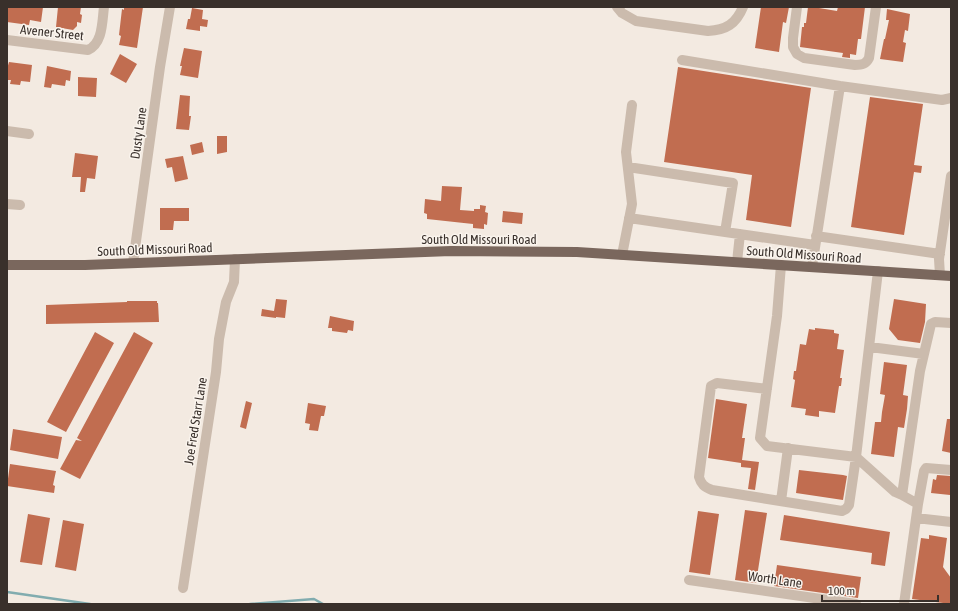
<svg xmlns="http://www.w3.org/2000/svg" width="958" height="611" font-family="'Asap Condensed',sans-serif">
	<rect width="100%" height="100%" fill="#f3eae1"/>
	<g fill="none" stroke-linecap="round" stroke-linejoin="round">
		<path stroke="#81acaf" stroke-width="2.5" d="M7 592 90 604
			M250 604 314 599 323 604"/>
	</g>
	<path fill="#c16d50" d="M7 7H43L41 22 30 20 29 25 7 22 8 15 7 14Z
		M58 7H81L80 14 82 15 81 23 77 22V26L73 30 56 27Z
		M124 7H143L137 48 119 45 121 36 119 35 122 9 124 10Z
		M761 7H789L786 23 783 22 779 52 755 48Z
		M808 7H819V8L837 11 838 7H865L861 39H858L856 55 850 54V58L842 57 843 53 800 47 802 27H804V23H806Z
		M192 8 203 10 202 19 208 20 207 27 200 26V31L186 29 188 19H190Z
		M887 9 910 14 908 31 905 30 903 42 906 43 903 62 880 59 884 39H885L889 20H886Z
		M184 48 202 51 198 78 180 75 182 66H180Z
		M120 54 137 64 126 83 110 74Z
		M9 62 32 65 30 82 21 81 20 85 10 84 11 80H7V69Z
		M47 66 71 71 70 81 66 80 65 86 52 84 51 88 44 87Z
		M678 67 811 88 791 227 746 220 752 175 664 162Z
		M78 77 97 78 96 97 78 96Z
		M180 95 190 96 189 116H191L189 130 176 129Z
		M870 97 923 104 914 165 922 166 921 173 914 172 904 235 851 227Z
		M217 136H227V152L217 154Z
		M202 142 204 152 192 155 190 145Z
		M75 153 98 156 95 179 87 178 85 192H80L81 177H72Z
		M183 156 188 179 175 182 172 167 167 168 165 159Z
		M442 186 462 187 460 210 474 211V209H480V205L486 206 485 212 488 213 487 225 484 224V229L473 228V224L427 219V214L424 213 425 199 441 201Z
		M160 208H189V221H174L173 230H160Z
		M503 211 523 213 522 224 502 222Z
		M276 299 287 300 285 318 276 317V318L261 316 262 309 274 311Z
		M894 299 926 304 925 322 920 343 898 340 889 329Z
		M127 301H157V303H158L159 322 46 324V305L127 302Z
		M330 316 354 321 353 331 348 330 347 333 332 331V328H328Z
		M815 328 834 330V333L839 334 837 349 844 350 840 378H842L841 386H839L835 413 819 411V417L805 415 806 409 791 407 795 380 793 379 794 371H796L800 344 806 345 809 329 815 330Z
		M95 332 114 343 66 432 47 422Z
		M134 332 153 343 80 479 60 469 76 440 82 441 77 438Z
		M884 362 907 365 903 395 908 396 907 409 904 428 898 427 894 457 871 454 875 422H881L882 412 885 395 880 394Z
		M716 399 747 404 742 438H745L742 460 759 462 755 490 748 489 751 468 741 467V463L708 458Z
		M246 401 252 403 246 429 240 427Z
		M308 403 326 406 324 416H321L318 431 309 430 310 424 305 423Z
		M947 419H951V453L942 451Z
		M13 429 62 437 58 459 10 450Z
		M10 464 56 471 53 485 55 486 54 493 7 486Z
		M799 470 843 475 847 476 843 500 796 493Z
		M937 475 951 476 950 495 931 493 933 479 936 480Z
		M745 510 767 513 756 583 735 580Z
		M698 511 719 514 710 575 689 572Z
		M28 514 50 518 42 565 20 562Z
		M784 515 890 532 885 566 871 564 872 553 780 540Z
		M63 520 84 524 76 571 55 567Z
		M929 535 947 538 943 567 951 578V604L912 599 921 538 929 539Z
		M777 565 861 577 858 598 774 586Z"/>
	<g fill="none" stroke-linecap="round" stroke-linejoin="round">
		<path stroke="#cbbbad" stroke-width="10" d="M617 7 622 13 636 21 708 31C726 30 736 24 743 7
			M797 7 793 38V47L797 54 804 58 855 65C862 65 866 64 869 58L876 7
			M7 40 88 50C103 43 102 22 104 7
			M682 60 840 86 942 100 951 98
			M7 131 29 134
			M628 167 733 183 725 232
			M7 204 20 205
			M629 218 815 245
			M816 236 940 254
			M622 255 632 204 626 152 632 105
			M737 262 740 234
			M133 263 160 67 170 7
			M812 267 840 86
			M878 271 856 457 895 492 902 495 920 371 931 324 935 322 951 323
			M940 275 939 259 951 176
			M870 347 924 354
			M767 389 717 383 711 386 699 477C701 484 704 487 712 490L842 511 846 509 849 505 856 457 767 446 760 438 777 316 781 265
			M902 495 918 504 904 604
			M781 501 788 448
			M918 504 924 471 926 468 951 470
			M916 518 951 522
			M689 580 856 604
			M183 588 216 372 219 339 226 302 234 282 235 259"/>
		<path stroke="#7a675d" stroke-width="10" d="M7 265H85L451 251 577 252 951 276"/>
	</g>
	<g text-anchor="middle" stroke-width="3" stroke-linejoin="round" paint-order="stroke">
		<g font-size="13" fill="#39302b" stroke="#faf4ed">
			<text transform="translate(52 32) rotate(6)" y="5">Avener Street</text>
			<text transform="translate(138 133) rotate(-82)" y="5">Dusty Lane</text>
			<text x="479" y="244">South Old Missouri Road</text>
			<text transform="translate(155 249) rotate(-2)" y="5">South Old Missouri Road</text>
			<text transform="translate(804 254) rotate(4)" y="5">South Old Missouri Road</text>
			<text transform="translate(195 421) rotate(-81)" y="5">Joe Fred Starr Lane</text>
			<text transform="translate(775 579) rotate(8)" y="5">Worth Lane</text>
		</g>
	</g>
	<rect width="958" height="611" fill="none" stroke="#39302b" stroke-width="16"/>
	<path d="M822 595v6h116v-6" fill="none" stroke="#39302b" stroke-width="2"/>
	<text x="828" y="595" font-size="12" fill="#39302b" stroke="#faf4ed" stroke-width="3" paint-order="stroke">100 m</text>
</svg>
